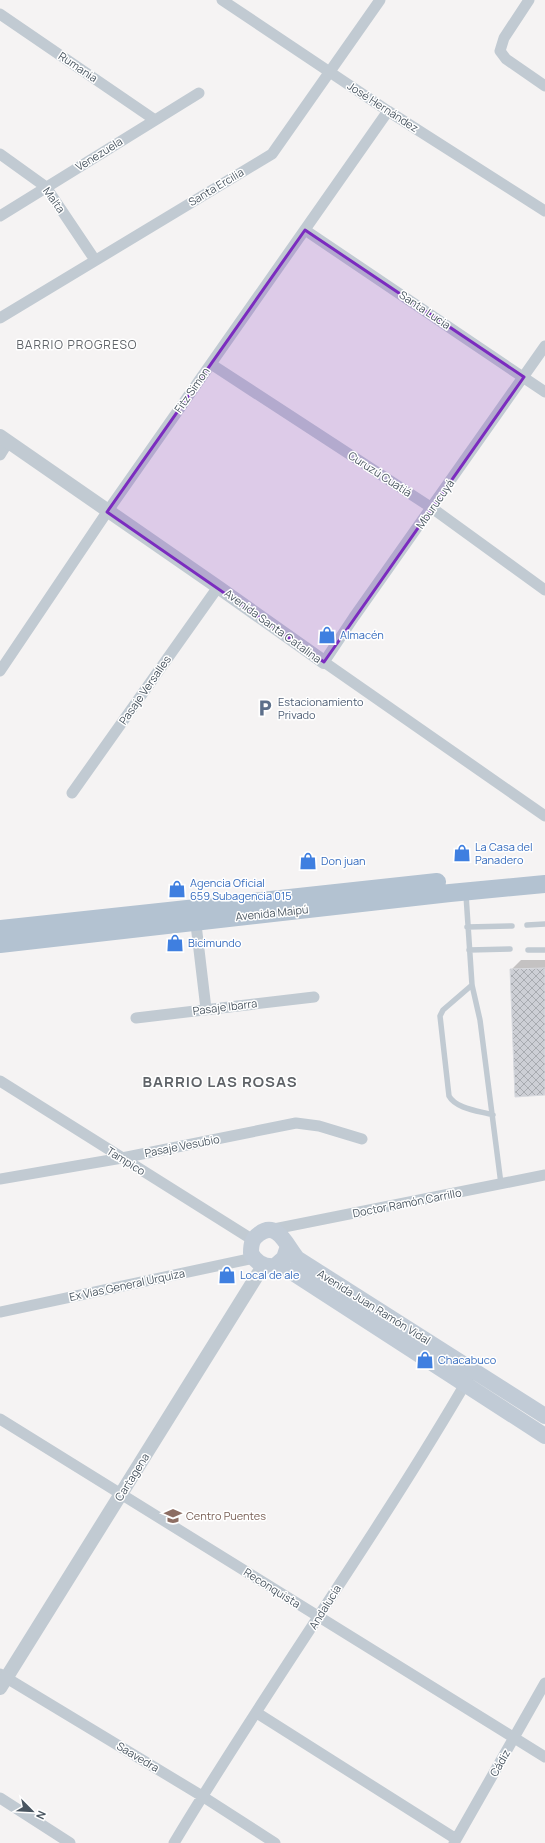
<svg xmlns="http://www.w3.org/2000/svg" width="545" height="1843" font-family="Manrope,sans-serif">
	<defs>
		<pattern id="building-cross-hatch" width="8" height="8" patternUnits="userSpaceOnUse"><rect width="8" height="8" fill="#cdcfd5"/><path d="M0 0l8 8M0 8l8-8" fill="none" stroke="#a8abb0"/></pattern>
	</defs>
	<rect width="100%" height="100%" fill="#f5f3f3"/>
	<path fill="#0003" d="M521 960H545V1094L511 970Z"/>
	<path fill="url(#building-cross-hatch)" stroke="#d7d9de" d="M545 968V1095L515 1097 510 969Z"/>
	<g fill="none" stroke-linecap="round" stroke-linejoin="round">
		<path stroke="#c1cad2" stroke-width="5.5" d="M466 895 472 985 480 1020 501 1184
			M527 925 545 924
			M467 927 512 926
			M469 950 510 949
			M528 950H545
			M472 985 443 1010 440 1016 449 1096C456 1109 480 1111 493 1115"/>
		<path stroke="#c1cad2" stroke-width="11" d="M222 0 388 111 545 211
			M529 0 504 38 500 51 506 59 545 86
			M0 14 155 120
			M0 154 46 187 95 260
			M0 216 199 93
			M305 230 545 392
			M0 318 272 154 380 0
			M545 346 354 617 324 662 545 816
			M211 364 432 508 545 590
			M0 455 8 442
			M0 671 107 512 388 111
			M72 793 218 587
			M195 916 206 1009
			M136 1018 314 997
			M0 1081 253 1240
			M0 1179 122 1158 296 1123 319 1126 362 1139
			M269 1230 545 1175
			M0 1312 254 1258
			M0 1419 545 1757
			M0 1674 202 1796 275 1843
			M257 1713 456 1839
			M0 1798 70 1843
			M174 1843C268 1686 376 1537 468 1379
			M454 1843 545 1683"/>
		<path stroke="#c1cad2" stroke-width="14" d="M0 436 218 587 324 662
			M0 1688 263 1266"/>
		<path stroke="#c1cbd6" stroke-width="16" d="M288 1246 284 1258 275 1266C264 1267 256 1263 251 1253 251 1244 252 1239 259 1234 278 1219 288 1249 298 1259L545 1416
			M275 1266 290 1271 545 1436"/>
		<path stroke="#b3c2d1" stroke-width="18" d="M0 929 437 882
			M0 944 450 893 545 884"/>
	</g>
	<path fill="#7b2cbf" fill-opacity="0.2" stroke="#7b2cbf" stroke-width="3" stroke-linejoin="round" d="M305 230 524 377 324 662 107 512Z"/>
	<defs>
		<g id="shop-bare" transform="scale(1.38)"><path d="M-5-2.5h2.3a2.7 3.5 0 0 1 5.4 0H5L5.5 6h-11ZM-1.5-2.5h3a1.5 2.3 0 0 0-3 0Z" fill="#3f7fe0" stroke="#fff" stroke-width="2.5" paint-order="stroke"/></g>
		<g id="parking-bare" transform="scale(1.38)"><path d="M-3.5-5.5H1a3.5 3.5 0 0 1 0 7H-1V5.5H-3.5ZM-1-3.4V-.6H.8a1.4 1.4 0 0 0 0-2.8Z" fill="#5c6f8a" stroke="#fff" stroke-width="2.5" paint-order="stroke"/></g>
		<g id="school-bare" transform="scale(1.38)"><path d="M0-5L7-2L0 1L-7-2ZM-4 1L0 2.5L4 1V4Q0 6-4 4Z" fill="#8d6e63" stroke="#fff" stroke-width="2.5" paint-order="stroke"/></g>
	</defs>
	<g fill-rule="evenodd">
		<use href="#shop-bare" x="327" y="635"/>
		<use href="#parking-bare" x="265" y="708"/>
		<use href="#shop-bare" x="462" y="853"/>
		<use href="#shop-bare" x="308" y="861"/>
		<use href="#shop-bare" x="177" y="889"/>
		<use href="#shop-bare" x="175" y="943"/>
		<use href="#shop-bare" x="227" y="1275"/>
		<use href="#shop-bare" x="425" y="1360"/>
		<use href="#school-bare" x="173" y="1516"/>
	</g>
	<g text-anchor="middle" stroke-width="3" stroke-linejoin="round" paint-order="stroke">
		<g font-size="11" fill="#4a5661" stroke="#fff">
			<text transform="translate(78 67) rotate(34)" y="4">Rumania</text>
			<text transform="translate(383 107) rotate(33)" y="4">José Hernández</text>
			<text transform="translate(99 154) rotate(-32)" y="4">Venezuela</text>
			<text transform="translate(216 187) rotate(-31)" y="4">Santa Ercilia</text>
			<text transform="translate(54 200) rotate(54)" y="4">Malta</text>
			<text transform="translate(425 310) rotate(34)" y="4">Santa Lucia</text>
			<text transform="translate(192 390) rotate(-55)" y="4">Fitz Simon</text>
			<text transform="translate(380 474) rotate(33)" y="4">Curuzú Cuatiá</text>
			<text transform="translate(435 504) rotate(-55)" y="4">Mburucuyá</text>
			<text transform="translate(273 626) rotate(36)" y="4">Avenida Santa Catalina</text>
			<text transform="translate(145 690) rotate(-55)" y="4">Pasaje Versalles</text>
			<text transform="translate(272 913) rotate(-6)" y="4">Avenida Maipú</text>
			<text transform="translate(225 1007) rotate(-7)" y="4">Pasaje Ibarra</text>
			<text transform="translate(182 1146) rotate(-11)" y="4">Pasaje Vesubio</text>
			<text transform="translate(126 1161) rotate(32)" y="4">Tampico</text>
			<text transform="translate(407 1203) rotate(-11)" y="4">Doctor Ramón Carrillo</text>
			<text transform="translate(127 1285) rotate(-12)" y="4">Ex Vias General Urquiza</text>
			<text transform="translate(374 1307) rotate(32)" y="4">Avenida Juan Ramón Vidal</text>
			<text transform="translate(132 1477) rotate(-58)" y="4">Cartagena</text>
			<text transform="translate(272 1588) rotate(32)" y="4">Reconquista</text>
			<text transform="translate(325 1607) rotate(-58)" y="4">Andalucía</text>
			<text transform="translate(138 1757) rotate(31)" y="4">Saavedra</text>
			<text transform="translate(500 1763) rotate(-60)" y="4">Cádiz</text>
		</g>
		<g font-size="11" fill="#366cbe" stroke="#fff" text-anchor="start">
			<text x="340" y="639">Almacén</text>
			<text x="475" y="851">La Casa del<tspan x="475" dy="13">Panadero</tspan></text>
			<text x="321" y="865">Don juan</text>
			<text x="190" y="887">Agencia Oficial<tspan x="190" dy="13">659 Subagencia 015</tspan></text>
			<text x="188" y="947">Bicimundo</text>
			<text x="240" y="1279">Local de ale</text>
			<text x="438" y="1364">Chacabuco</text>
		</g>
		<g font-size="11" fill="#4e5e75" stroke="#fff" text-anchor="start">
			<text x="278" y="706">Estacionamiento<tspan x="278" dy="13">Privado</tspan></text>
		</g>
		<g font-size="11" fill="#785e54" stroke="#fff" text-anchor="start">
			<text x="186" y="1520">Centro Puentes</text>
		</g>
		<g font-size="12" letter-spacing="1" fill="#5f6368" stroke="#fff">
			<text x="77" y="349">BARRIO PROGRESO</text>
		</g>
		<g font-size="15" font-weight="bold" letter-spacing="1" fill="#5f6368" stroke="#fff">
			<text x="220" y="1087">BARRIO LAS ROSAS</text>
		</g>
	</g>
	<g transform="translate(32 1811) rotate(114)" stroke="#ffffff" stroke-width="3" paint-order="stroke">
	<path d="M0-3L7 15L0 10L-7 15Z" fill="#4a5661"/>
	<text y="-6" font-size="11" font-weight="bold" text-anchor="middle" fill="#4a5661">N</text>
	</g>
</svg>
